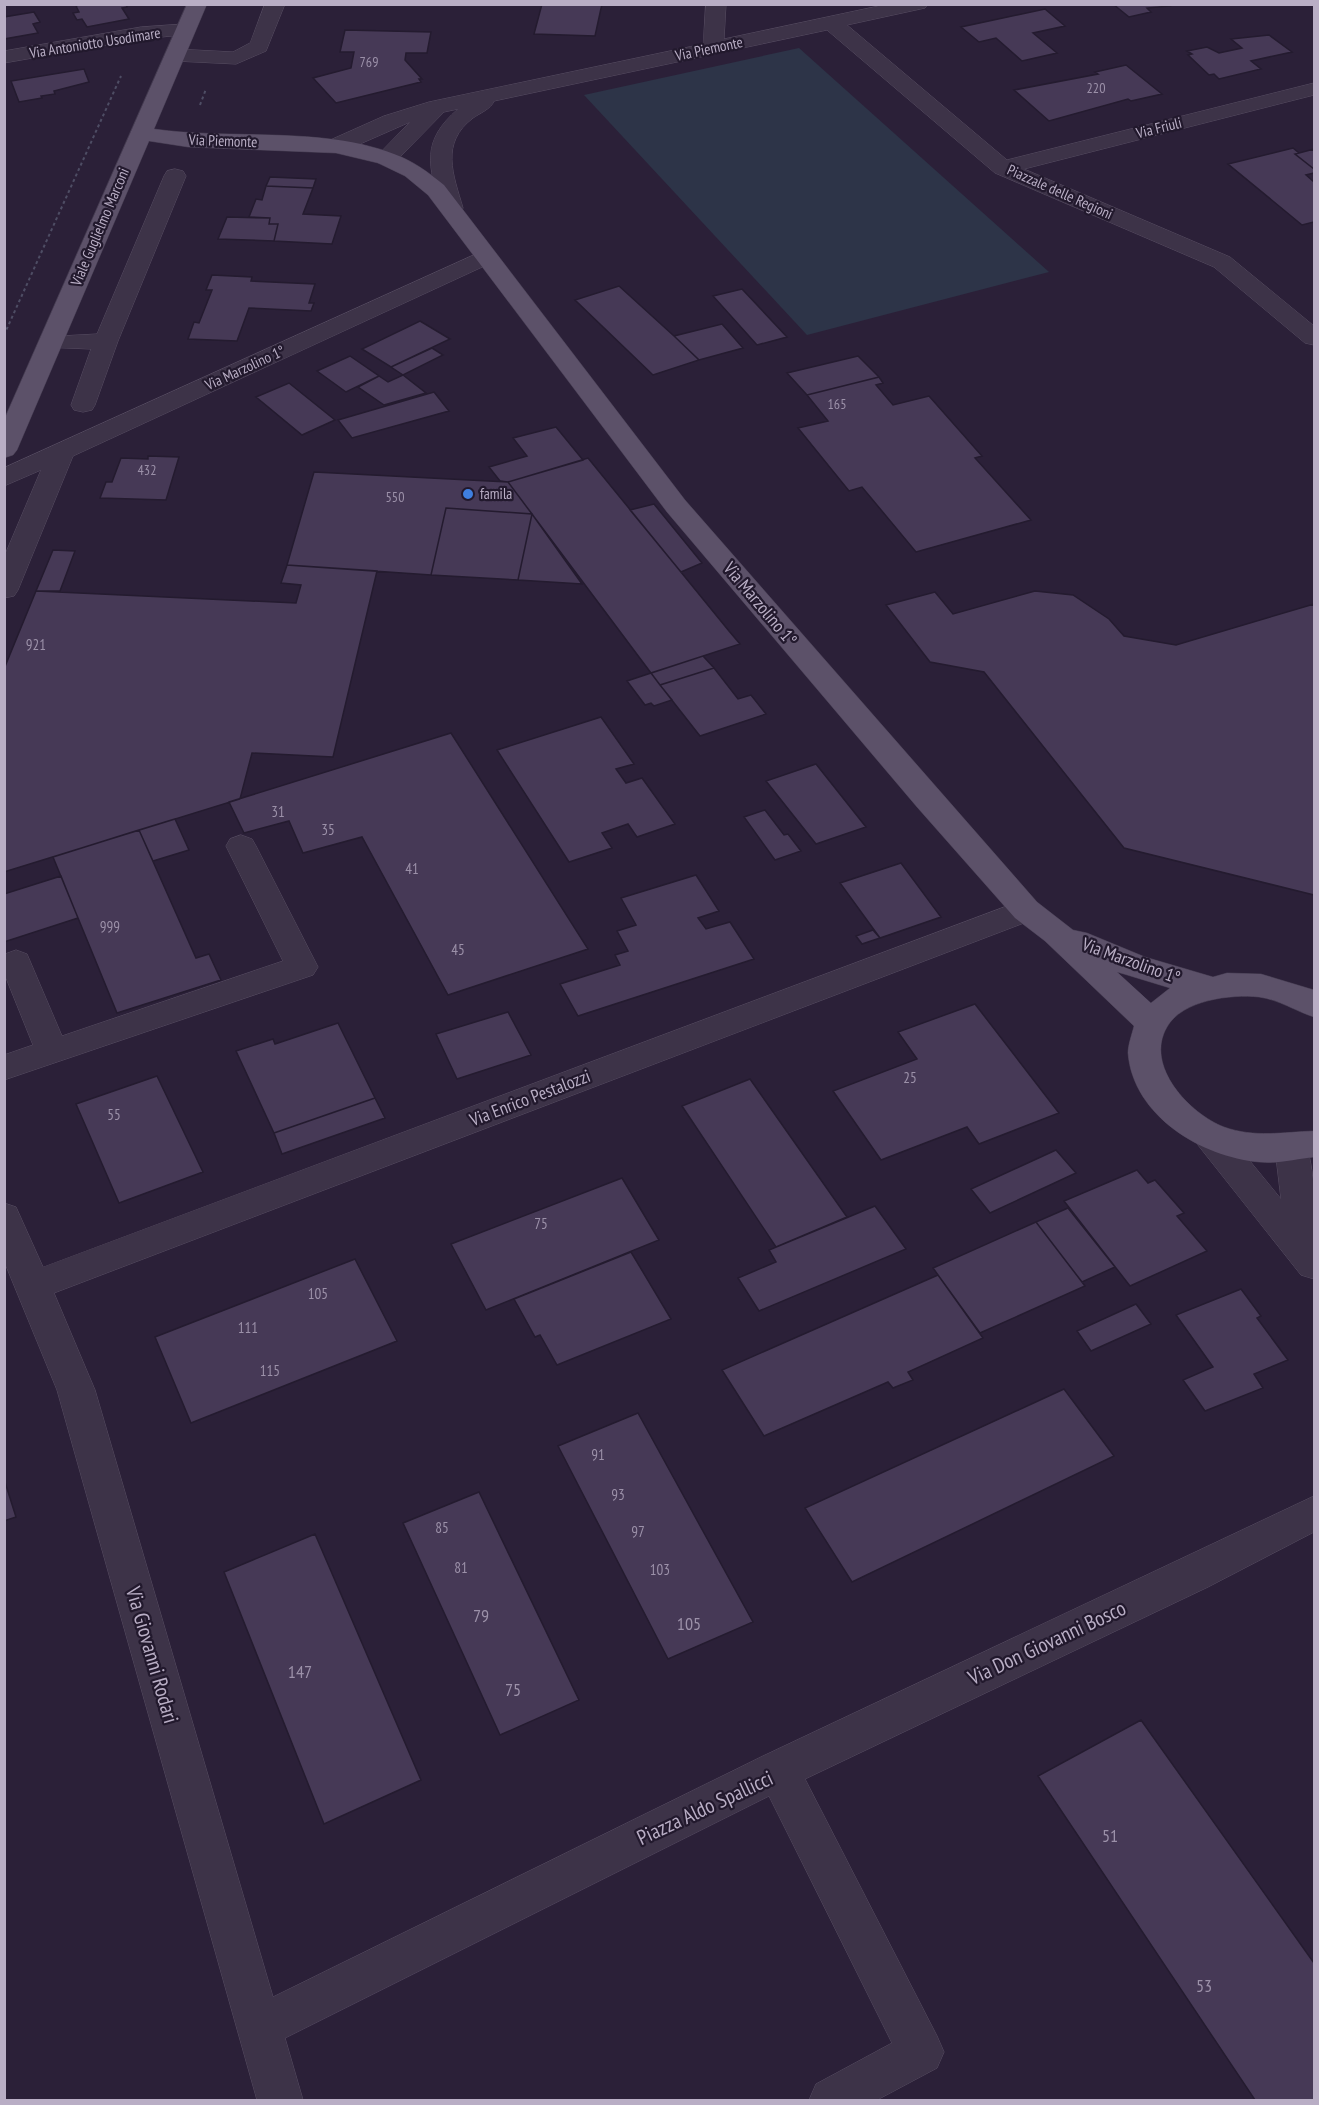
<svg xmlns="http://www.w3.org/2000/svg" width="1319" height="2105" font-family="'PT Sans Narrow',sans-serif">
	<rect width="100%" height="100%" fill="#2b2038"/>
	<path fill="#2d3448" d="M799 48 1049 272 807 335 584 95Z"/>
	<path fill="#463956" stroke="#241b2f" stroke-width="1.5" d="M126 4 127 7 122 8 129 19 87 27 82 19 77 20 73 13 79 12 76 6 81 4Z
		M542 4H602L595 36 534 34Z
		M1113 4H1168L1170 6 1147 8 1151 12 1129 17Z
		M1045 9 1065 26 1033 33 1057 53 1022 61 996 38 979 42 961 27Z
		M34 12 40 22 33 24 38 33 4 39V17Z
		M345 30 431 32 427 53H406L405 60 422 79H419L421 82 336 103 313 78 351 68 354 52H340Z
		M1269 35 1292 52 1251 61 1261 69 1219 79 1214 74 1209 75 1188 55 1192 54 1187 51 1207 47 1219 53 1242 48 1231 39Z
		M1126 65 1162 94 1131 101 1128 99 1049 121 1014 90 1098 74 1095 72Z
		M84 69 89 82 54 91 55 94 41 96 42 98 19 102 11 81Z
		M1293 148 1299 153 1295 154 1314 169V173L1306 175 1314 182V222L1302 225 1228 164Z
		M1314 149V169L1295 154 1299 153Z
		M270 177 316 179 313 188 266 186Z
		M266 186 313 188 303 214 341 216 332 244 274 241 278 224H269L270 218 249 217 256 199 262 200Z
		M227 217 270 218 269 224H278L274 241 218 239Z
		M212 275 252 277 251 281 315 284 309 303H314L311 311 249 308 237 341 188 339 194 322 199 323 212 290H206Z
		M619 286 674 336 699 360 653 375 575 300Z
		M742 289 787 337 757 345 713 296Z
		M420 321 450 339 391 367 362 349Z
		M722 324 743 348 699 360 674 336Z
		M432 348 443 355 403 375 391 367Z
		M350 356 379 376 346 392 317 371Z
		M858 356 879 377 807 395 787 373Z
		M403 375 426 393 384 405 358 387 379 376 388 382Z
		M879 377 883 383 876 385 893 405 929 396 982 456 975 458 1031 520 916 552 862 487 849 491 798 428 828 421 807 395Z
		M289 383 335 420 302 435 256 397Z
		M434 392 449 411 352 438 338 420Z
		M556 427 583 460 508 482 500 481 489 467 527 456 513 438Z
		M148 456 179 457 166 500 100 498 106 482H112L121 458 148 459Z
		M588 458 729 631 740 644 651 673 508 482Z
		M314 472 508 482 532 514 446 508 431 575 287 565Z
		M654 504 702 563 681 572 630 510Z
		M446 508 532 514 518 580 431 575Z
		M532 514 582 584 518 580Z
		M53 550 75 551 60 591H36Z
		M287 565 377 571 333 757 252 753 240 799 4 872V669L36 591 296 603 301 585 281 583Z
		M1035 591 1073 595 1109 619 1124 636 1176 645 1314 604V895L1124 848 984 672 930 662 886 605 935 592 953 614Z
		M703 656 714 668 660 685 651 673Z
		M714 668 738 699 751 695 766 714 700 736 660 685Z
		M651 673 660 685 672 700 654 706 651 703 645 705 627 681Z
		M601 717 634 764 616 769 626 783 642 778 675 824 637 837 628 824 602 833 612 848 569 862 497 750Z
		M451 733 588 949 448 995 362 837 303 853 289 821 244 833 229 802Z
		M816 764 866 827 816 844 766 781Z
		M765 810 784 835 788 834 801 851 775 860 744 817Z
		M175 819 189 850 153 861 139 830Z
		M139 830 196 958 209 954 221 980 117 1013 53 857Z
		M901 863 941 917 880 938 840 883Z
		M696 875 719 911 698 918 706 929 730 922 754 959 578 1016 560 984 620 965 615 955 628 951 617 931 636 925 621 898Z
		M61 876 78 918 4 942V894Z
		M873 930 880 938 862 944 856 936Z
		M975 1004 1059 1113 979 1144 967 1127 881 1160 833 1091 917 1059 898 1032Z
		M508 1012 531 1055 457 1079 436 1034Z
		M338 1023 375 1098 274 1133 236 1051 273 1039 275 1044Z
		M157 1076 203 1172 119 1203 76 1104Z
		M750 1079 847 1217 776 1247 682 1106Z
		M375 1098 385 1118 282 1154 274 1133Z
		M1056 1150 1076 1173 990 1213 971 1189Z
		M1137 1170 1148 1183 1155 1180 1184 1213 1177 1216 1207 1251 1130 1286 1064 1201Z
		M622 1178 659 1240 486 1310 451 1244Z
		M875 1206 906 1249 759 1311 738 1278 776 1262 769 1250Z
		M1068 1208 1115 1267 1082 1282 1036 1222Z
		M1036 1222 1085 1286 980 1333 933 1268Z
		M631 1252 671 1319 557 1365 540 1335 535 1337 514 1299Z
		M355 1259 397 1341 191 1423 155 1337Z
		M938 1275 983 1338 908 1372 913 1380 893 1388 888 1382 764 1436 722 1370Z
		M1241 1289 1261 1316 1257 1318 1288 1360 1254 1374 1263 1388 1205 1411 1183 1380 1213 1367 1176 1315Z
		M1136 1304 1151 1324 1091 1351 1077 1331Z
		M1064 1389 1114 1456 852 1582 805 1508Z
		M638 1413 753 1622 668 1659 558 1446Z
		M4 1479 16 1517 4 1521Z
		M479 1492 579 1700 500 1735 403 1523Z
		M315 1534 421 1780 324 1824 224 1572Z
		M1141 1720 1314 1963V2100H1255L1038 1776Z"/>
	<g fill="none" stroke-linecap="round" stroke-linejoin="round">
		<g stroke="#584e63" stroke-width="1">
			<path id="minor" d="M265 4H285L266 51 236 64 175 61 168 59 165 55 168 51 175 49 233 52 250 43Z
				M706 4H726L724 39 888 4H928L925 8 847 25 1007 160 1314 83V95L1024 169 1230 257 1314 326V345L1305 343 1214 267 995 173 827 30 494 101C491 109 480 113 473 118 440 143 453 174 463 208L460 213H444L441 208C428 165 421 141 458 109L444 112 394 163H378L375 158 410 122 344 151H328L325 146 328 141 384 116 429 102 703 44Z
				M185 24 192 26 195 30 192 34 141 39 4 63V51L141 27Z
				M175 169 183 171 186 176 118 341 95 405 92 410 83 412 74 410 71 405 91 349 42 347 39 342 42 337 97 334 164 176 167 171Z
				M485 250 493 252 497 257 493 262 73 456 18 590 14 596 4 598V557L41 470 4 486V468Z
				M241 835 252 839 256 846 318 967 313 975 4 1080V1055L33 1045 4 973 5 954 16 950 27 954 62 1036 283 961 226 846 230 839Z
				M1026 899 1037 902 1042 910 1037 918 54 1293 95 1390 273 1997 763 1756 1314 1496V1532L1208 1587 805 1779 937 2036 944 2052 937 2068 877 2100H809L816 2084 892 2043 769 1796 285 2038 303 2100H257L57 1390 4 1261V1203L16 1207 43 1267Z
				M1210 1123 1222 1127 1281 1199 1275 1149 1280 1140 1292 1136 1304 1140C1319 1174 1314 1240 1314 1279L1301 1275 1198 1145 1193 1136 1198 1127Z"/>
		</g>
		<g stroke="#433a4f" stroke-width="1">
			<path id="major" d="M187 4H207L154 129C231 140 321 126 394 154 413 161 428 172 444 185L685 500 1037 902 1073 930 1087 933 1145 957 1213 977 1227 973 1261 974 1314 990V1017C1295 1011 1280 1000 1259 997 1231 994 1182 1000 1167 1027 1144 1066 1190 1114 1224 1127 1255 1138 1283 1132 1314 1131V1157C1297 1159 1277 1164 1259 1162 1202 1157 1133 1116 1128 1053 1128 1045 1132 1034 1134 1026L1045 941 1015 918 917 807 667 512 428 195 405 176 378 163 336 153 188 147 149 141 17 450 13 455 4 458V420ZM1117 972 1124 974 1170 988 1151 1003Z"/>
		</g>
		<path stroke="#4e4d64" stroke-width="2" stroke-dasharray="3 3" stroke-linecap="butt" d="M200 105 206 89
			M4 335 121 76"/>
		<use href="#minor" fill="#3d3348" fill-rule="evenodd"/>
		<use href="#major" fill="#5c5169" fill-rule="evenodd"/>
	</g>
	<circle fill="#3f7fe0" stroke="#22192d" stroke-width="2" cx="468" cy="494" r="6"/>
	<g text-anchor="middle" stroke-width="4.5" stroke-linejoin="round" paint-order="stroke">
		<g font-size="14" fill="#9c91a9">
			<text x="369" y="67">769</text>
			<text x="1096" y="93">220</text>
			<text x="837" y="409">165</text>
			<text x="147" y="475">432</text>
			<text x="395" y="502">550</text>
		</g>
		<g font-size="15" fill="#b9aec5" stroke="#22192d">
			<text transform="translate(95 43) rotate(-9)" y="5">Via Antoniotto Usodimare</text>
			<text transform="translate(709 49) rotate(-12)" y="5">Via Piemonte</text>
			<text transform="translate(1159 128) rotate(-14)" y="5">Via Friuli</text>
			<text transform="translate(223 141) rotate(2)" y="5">Via Piemonte</text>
			<text transform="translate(1060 192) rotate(24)" y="5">Piazzale delle Regioni</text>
			<text transform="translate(100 227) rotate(-67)" y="5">Viale Guglielmo Marconi</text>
			<text transform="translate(245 368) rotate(-25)" y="5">Via Marzolino 1°</text>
		</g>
		<g font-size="15" fill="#b9aec5" stroke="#22192d" text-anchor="start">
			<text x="480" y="499">famila</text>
		</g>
		<g font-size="15" fill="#9c91a9">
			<text x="36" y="650">921</text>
			<text x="278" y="817">31</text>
			<text x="328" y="835">35</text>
			<text x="412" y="874">41</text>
			<text x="110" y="932">999</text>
			<text x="458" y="955">45</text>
			<text x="910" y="1083">25</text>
			<text x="114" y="1120">55</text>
			<text x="541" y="1229">75</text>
			<text x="318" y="1299">105</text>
			<text x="248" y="1333">111</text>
			<text x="270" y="1376">115</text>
			<text x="598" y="1460">91</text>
			<text x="618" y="1500">93</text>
			<text x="442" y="1533">85</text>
			<text x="638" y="1537">97</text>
			<text x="461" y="1573">81</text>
			<text x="660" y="1575">103</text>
		</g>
		<g font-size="18" fill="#b9aec5" stroke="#22192d">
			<text transform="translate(760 604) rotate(50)" y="6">Via Marzolino 1°</text>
			<text transform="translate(1131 961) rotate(20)" y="6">Via Marzolino 1°</text>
			<text transform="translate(530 1098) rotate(-21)" y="6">Via Enrico Pestalozzi</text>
		</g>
		<g font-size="18" fill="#9c91a9">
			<text x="481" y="1622">79</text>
			<text x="689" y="1630">105</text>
			<text x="300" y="1678">147</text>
			<text x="513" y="1696">75</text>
			<text x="1110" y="1842">51</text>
			<text x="1204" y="1992">53</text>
		</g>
		<g font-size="21" fill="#b9aec5" stroke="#22192d">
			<text transform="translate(1047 1643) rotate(-25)" y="7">Via Don Giovanni Bosco</text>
			<text transform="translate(152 1655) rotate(74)" y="7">Via Giovanni Rodari</text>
			<text transform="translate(705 1808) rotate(-25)" y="7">Piazza Aldo Spallicci</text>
		</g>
	</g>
	<rect width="1319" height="2105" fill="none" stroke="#b9aec5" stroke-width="12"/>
</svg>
